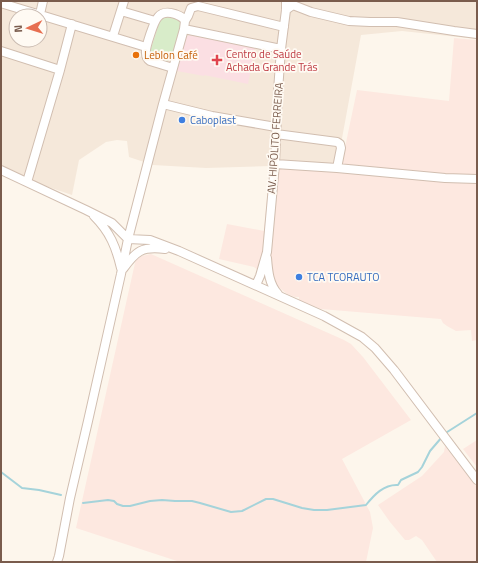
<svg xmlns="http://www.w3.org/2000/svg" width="478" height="563" font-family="'Titillium Web',sans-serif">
	<rect width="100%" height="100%" fill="#fdf6ec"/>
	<path fill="#f5e8da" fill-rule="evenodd" d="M1 1H477V39L402 31 361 35 336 171 270 166 206 168 153 165 129 157 127 141 117 140 106 142 79 160 72 195 1 171ZM16 16H40V40H16Z"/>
	<path fill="#fde8e0" d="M454 38 477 40V340L472 341 471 330 456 331 447 326 443 323 441 319 321 309 299 301V297H295L287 294 254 267 219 259 227 224 264 231 270 166 336 170 343 157 357 90 449 101Z
		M151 254 344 340 351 344 363 357 411 420 342 459 370 512 373 528 366 562H180L76 528 135 263 136 260 142 256Z
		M477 440V467L463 449Z
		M445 446 477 487V562H437L422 540 416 536 409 540H405L390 522 378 505 422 476 444 452Z"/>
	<path fill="#fbdfe3" d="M189 35 255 48 248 84 204 75V76L177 71 186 37Z"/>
	<path fill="#d8ecc9" d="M164 16 178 18 181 23V26L171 58 167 61 154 58 152 57 150 52 160 20Z"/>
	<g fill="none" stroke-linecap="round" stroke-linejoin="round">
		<path stroke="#a5d3da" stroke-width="2" d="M444 434 477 413
			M1 472 22 488 39 490 61 495
			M83 503 108 500 114 501 117 504 123 506H130L150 501 162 500 175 501H192L200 503 231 512 242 511 266 499H273L302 508 314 510H327L366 505C374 495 384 484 398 485L401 480 418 472 422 467 430 451 442 437"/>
		<g stroke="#d1beb0" stroke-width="10">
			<path id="minor" d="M1 3 146 47
				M286 10 293 5 311 12 349 21 370 22H397L454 31 477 34
				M121 11 155 21
				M40 14 43 1
				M185 21 188 16 191 8 198 6 284 27
				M113 36 124 1
				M1 51 60 70 72 24
				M173 68 150 61C147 59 146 57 146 53 145 48 154 21 158 17 162 12 169 12 175 14 180 16 183 17 185 21L184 29
				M276 127 212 116 163 104 184 29 281 49
				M276 134 337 142 340 144 341 148 337 168
				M275 164 337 168 445 178 477 179
				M1 170 86 210 112 223 128 239 150 240 179 251 324 316 362 337 375 348 394 370 477 480
				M27 182 60 70
				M94 216C110 232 116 247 121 268
				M267 258C268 271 269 284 278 294
				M123 269C136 251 142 246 165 249
				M256 285 260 276 267 252 275 164 278 91 281 49 286 10V1
				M57 562 59 556 70 498 88 421 121 274 128 239 163 104"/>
		</g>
		<use href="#minor" stroke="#fff" stroke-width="8"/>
	</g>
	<circle fill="#e8710a" stroke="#fffaf3" stroke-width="1.5" cx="136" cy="55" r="4"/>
	<path fill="#e0444e" stroke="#fffaf3" stroke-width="1.5" d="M215 54h4v4h4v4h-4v4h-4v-4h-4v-4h4z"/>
	<g fill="#3f7fe0" stroke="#fffaf3" stroke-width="1.5">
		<circle cx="182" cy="120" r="4"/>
		<circle cx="299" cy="277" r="4"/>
	</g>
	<g text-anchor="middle" stroke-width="3.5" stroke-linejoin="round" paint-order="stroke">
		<g font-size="11" fill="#be3a42" stroke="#fffaf3" text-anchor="start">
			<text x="226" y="58">Centro de Saúde<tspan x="226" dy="13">Achada Grande Trás</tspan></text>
		</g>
		<g font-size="11" fill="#c56008" stroke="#fffaf3" text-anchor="start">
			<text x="144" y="59">Leblon Café</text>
		</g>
		<g font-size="11" fill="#366cbe" stroke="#fffaf3" text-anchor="start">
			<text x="190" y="124">Caboplast</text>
			<text x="307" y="281">TCA TCORAUTO</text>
		</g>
		<g font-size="11" fill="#7a5c4d" stroke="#fffaf3">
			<text transform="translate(275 138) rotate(-86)" y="4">AV. HIPÓLITO FERREIRA</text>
		</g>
	</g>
	<rect width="478" height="563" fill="none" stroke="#7a5c4d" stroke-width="4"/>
	<g transform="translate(28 28) rotate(266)"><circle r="19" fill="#fffaf3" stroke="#cabbb1"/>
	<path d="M0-3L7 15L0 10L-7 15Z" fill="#e76f51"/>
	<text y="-6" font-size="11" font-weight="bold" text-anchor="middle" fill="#7a5c4d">N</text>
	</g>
</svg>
